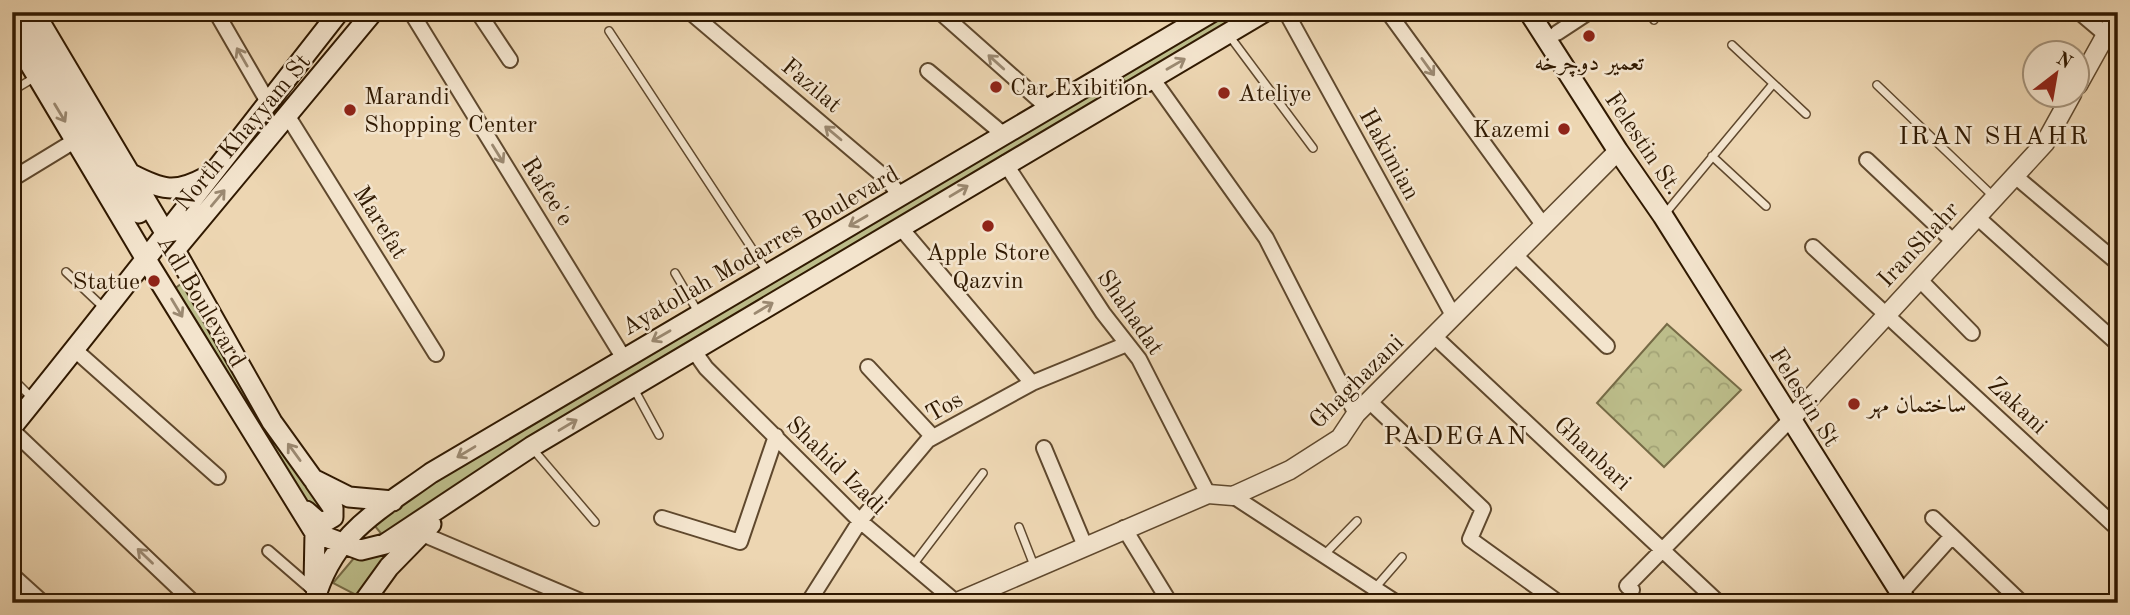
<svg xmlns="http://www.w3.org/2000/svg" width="2130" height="615" font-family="'Old Standard TT',Amiri,serif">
	<defs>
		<pattern id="forest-crowns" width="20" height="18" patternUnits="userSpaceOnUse" patternTransform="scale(1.75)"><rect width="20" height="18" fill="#bcbd8a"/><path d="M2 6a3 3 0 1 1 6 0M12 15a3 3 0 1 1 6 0" fill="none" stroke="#a2a275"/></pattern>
	</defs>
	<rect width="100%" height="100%" fill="#edd6b2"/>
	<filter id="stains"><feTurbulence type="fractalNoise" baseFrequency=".00286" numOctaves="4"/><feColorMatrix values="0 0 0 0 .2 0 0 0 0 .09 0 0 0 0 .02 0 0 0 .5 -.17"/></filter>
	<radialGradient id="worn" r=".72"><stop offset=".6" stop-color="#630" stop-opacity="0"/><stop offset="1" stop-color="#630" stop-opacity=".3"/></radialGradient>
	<path fill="#bcbd8a" stroke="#766b46" stroke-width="2" d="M1212 12H1264L1133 89 1123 79V64Z
		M1105 74 1115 85 1116 99 388 542 370 520Z
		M190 277 331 504 321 524 169 293Z
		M386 554 358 596 333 583 354 558Z"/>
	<path fill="url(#forest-crowns)" stroke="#766b46" stroke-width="2" d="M1667 324 1741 390 1664 467 1597 403Z"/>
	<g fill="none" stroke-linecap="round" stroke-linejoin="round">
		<g stroke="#5f482d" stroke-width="10">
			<path id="service" d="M1649 12 1654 20
				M609 31 768 273
				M1228 34 1313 148
				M1732 45 1806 114
				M1877 85 1994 197
				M12 91 37 76
				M1712 156 1766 206
				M1664 215 1773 84
				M66 272 104 308
				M675 273 698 312
				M12 378 34 400
				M633 387 659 435
				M532 448 595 522
				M1019 527 1035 568
				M1323 556 1357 521
				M913 565 983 473
				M1375 588 1402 557"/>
		</g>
		<g stroke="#5f482d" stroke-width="14">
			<path id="pedestrian" d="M268 551 313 590"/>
		</g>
		<g stroke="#5f482d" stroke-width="18">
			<path id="minor" d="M216 12 268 102
				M411 12 623 357
				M478 12 510 60
				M690 12 888 180 901 197
				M940 12 1047 107
				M1286 12 1454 317
				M1388 12 1544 226
				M2079 12 2118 45
				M1557 33 1589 12
				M928 71 1003 134
				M1152 78 1266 238 1356 414
				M287 115 436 354
				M1867 160 1954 242
				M1005 163 1103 313 1139 359 1208 494
				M2015 176 2118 263
				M12 179 76 140
				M1977 217 2118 344
				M900 227 1032 383
				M1813 247 2118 529
				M1515 255 1607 346
				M1919 279 1972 333
				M1435 337 1719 603
				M75 350 218 477
				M694 351 706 368 860 521 957 603
				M868 367 933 437
				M1369 401 1483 509 1470 539 1559 603
				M12 430 194 603
				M1044 448 1085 546
				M1233 496 1397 603
				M662 518 740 542 776 436
				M1933 518 1952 536
				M1124 528 1170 603
				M420 533 585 603
				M12 575 43 603
				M1632 590 1627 586 1790 420
				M1901 593 1952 536 2022 603
				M808 603 860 521 928 440 1032 383 1127 344"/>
		</g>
		<g stroke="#5f482d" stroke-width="21">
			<path id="tertiary" d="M2078 85 2118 13
				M1790 420 2045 143 2072 94
				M955 603 1208 494 1233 496 1290 470 1340 438 1356 414 1618 151"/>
		</g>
		<g stroke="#301901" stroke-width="23">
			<path id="secondary" d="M16 12 139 213
				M34 12 167 236 272 422 313 479 349 497 393 501
				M1529 12 1618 151 1663 216 1907 603
				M12 34 147 261 315 533 314 585
				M131 174C162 190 175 194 206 177
				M175 250 373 12
				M12 427C123 290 230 151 339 12
				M306 511 321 524 333 517V508L315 482
				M315 533 361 550 385 544 531 447 1264 12
				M314 602C333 533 377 512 431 473L1212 12
				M363 603 389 567 431 524"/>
		</g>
		<use href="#service" stroke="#f3e4cd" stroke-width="7"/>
		<use href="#pedestrian" stroke="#f3e4cd" stroke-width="10"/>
		<use href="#minor" stroke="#f3e4cd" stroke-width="14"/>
		<use href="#tertiary" stroke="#f3e4cd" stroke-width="18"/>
		<use href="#secondary" stroke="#f3e4cd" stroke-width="19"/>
	</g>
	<defs><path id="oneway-shaft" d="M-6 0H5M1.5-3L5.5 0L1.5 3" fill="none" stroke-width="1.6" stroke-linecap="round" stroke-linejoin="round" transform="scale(1.75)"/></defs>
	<g stroke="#9b8971">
		<use href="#oneway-shaft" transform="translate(242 57) rotate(-120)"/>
		<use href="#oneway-shaft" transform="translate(996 62) rotate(-138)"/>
		<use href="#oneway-shaft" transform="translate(1176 64) rotate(-30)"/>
		<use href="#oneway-shaft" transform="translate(1428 67) rotate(54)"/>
		<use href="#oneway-shaft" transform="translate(60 113) rotate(59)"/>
		<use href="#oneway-shaft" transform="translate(833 133) rotate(-140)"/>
		<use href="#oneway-shaft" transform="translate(498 154) rotate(58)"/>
		<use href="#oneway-shaft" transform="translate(959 191) rotate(-31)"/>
		<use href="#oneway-shaft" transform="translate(218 198) rotate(-50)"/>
		<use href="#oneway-shaft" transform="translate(858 221) rotate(150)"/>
		<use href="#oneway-shaft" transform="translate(177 308) rotate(59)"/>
		<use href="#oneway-shaft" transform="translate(764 308) rotate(-31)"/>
		<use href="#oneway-shaft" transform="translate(661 336) rotate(150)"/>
		<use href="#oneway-shaft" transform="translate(568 425) rotate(-31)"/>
		<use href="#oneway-shaft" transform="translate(294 452) rotate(-126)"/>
		<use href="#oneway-shaft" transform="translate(466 452) rotate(149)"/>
		<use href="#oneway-shaft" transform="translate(145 556) rotate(-136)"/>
	</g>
	<g fill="#8f2418" stroke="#f3e4cd" stroke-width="2.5">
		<circle cx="1589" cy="36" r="7"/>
		<circle cx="996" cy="87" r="7"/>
		<circle cx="1224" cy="93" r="7"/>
		<circle cx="350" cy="110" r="7"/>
		<circle cx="1564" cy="129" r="7"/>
		<circle cx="988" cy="226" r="7"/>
		<circle cx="154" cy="281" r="7"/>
		<circle cx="1854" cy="404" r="7"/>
	</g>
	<g text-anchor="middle" stroke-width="5" stroke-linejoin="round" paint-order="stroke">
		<g font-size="24" fill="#301901" stroke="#f3e4cd" text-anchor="start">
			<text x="1589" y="70" text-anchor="middle">تعمیر دوچرخه</text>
			<text x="1010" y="95">Car Exibition</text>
			<text x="1238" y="101">Ateliye</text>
			<text x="364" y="104">Marandi<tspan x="364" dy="28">Shopping Center</tspan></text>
			<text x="1550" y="137" text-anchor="end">Kazemi</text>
			<text x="988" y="260" text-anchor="middle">Apple Store<tspan x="988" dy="28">Qazvin</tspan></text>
			<text x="140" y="289" text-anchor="end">Statue</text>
			<text x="1868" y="412">ساختمان مهر</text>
		</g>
		<g font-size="24" fill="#301901" stroke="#f3e4cd">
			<text transform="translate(812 85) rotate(40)" y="8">Fazilat</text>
			<text transform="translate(242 132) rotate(-50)" y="8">North Khayyam St</text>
			<text transform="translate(1644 143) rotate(56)" y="8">Felestin St.</text>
			<text transform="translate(1390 154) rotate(61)" y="8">Hakimian</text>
			<text transform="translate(548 191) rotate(58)" y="8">Rafee'e</text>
			<text transform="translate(381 222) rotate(58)" y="8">Marefat</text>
			<text transform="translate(1918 244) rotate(-47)" y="8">IranShahr</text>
			<text transform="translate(760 250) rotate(-30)" y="8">Ayatollah Modarres Boulevard</text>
			<text transform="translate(202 301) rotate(59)" y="8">Adl Boulevard</text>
			<text transform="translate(1131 312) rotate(55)" y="8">Shahadat</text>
			<text transform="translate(1356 381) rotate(-45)" y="8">Ghaghazani</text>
			<text transform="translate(1805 397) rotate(58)" y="8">Felestin St</text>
			<text transform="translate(2018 405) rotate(43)" y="8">Zakani</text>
			<text transform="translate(944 406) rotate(-29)" y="8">Tos</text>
			<text transform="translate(1593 453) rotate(43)" y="8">Ghanbari</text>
			<text transform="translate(837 465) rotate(44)" y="8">Shahid Izadi</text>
		</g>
		<g font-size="26" letter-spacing="2" fill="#301901" stroke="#f3e4cd">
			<text x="1994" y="144">IRAN SHAHR</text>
			<text x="1456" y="444">PADEGAN</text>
		</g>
	</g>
	<rect width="2130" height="615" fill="none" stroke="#edd6b2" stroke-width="42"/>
	<rect x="14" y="14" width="2102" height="587" fill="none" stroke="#301901" stroke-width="3.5"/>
	<rect x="21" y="21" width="2088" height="573" fill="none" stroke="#301901" stroke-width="2"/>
	<g transform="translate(2056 74) rotate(31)"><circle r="33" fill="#f3e4cd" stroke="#a5937b" stroke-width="2"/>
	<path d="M0-5L12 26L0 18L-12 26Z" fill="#8f2418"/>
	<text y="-10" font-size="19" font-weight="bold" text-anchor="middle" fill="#301901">N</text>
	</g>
	<rect width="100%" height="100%" filter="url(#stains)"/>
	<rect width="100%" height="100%" fill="url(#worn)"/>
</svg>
